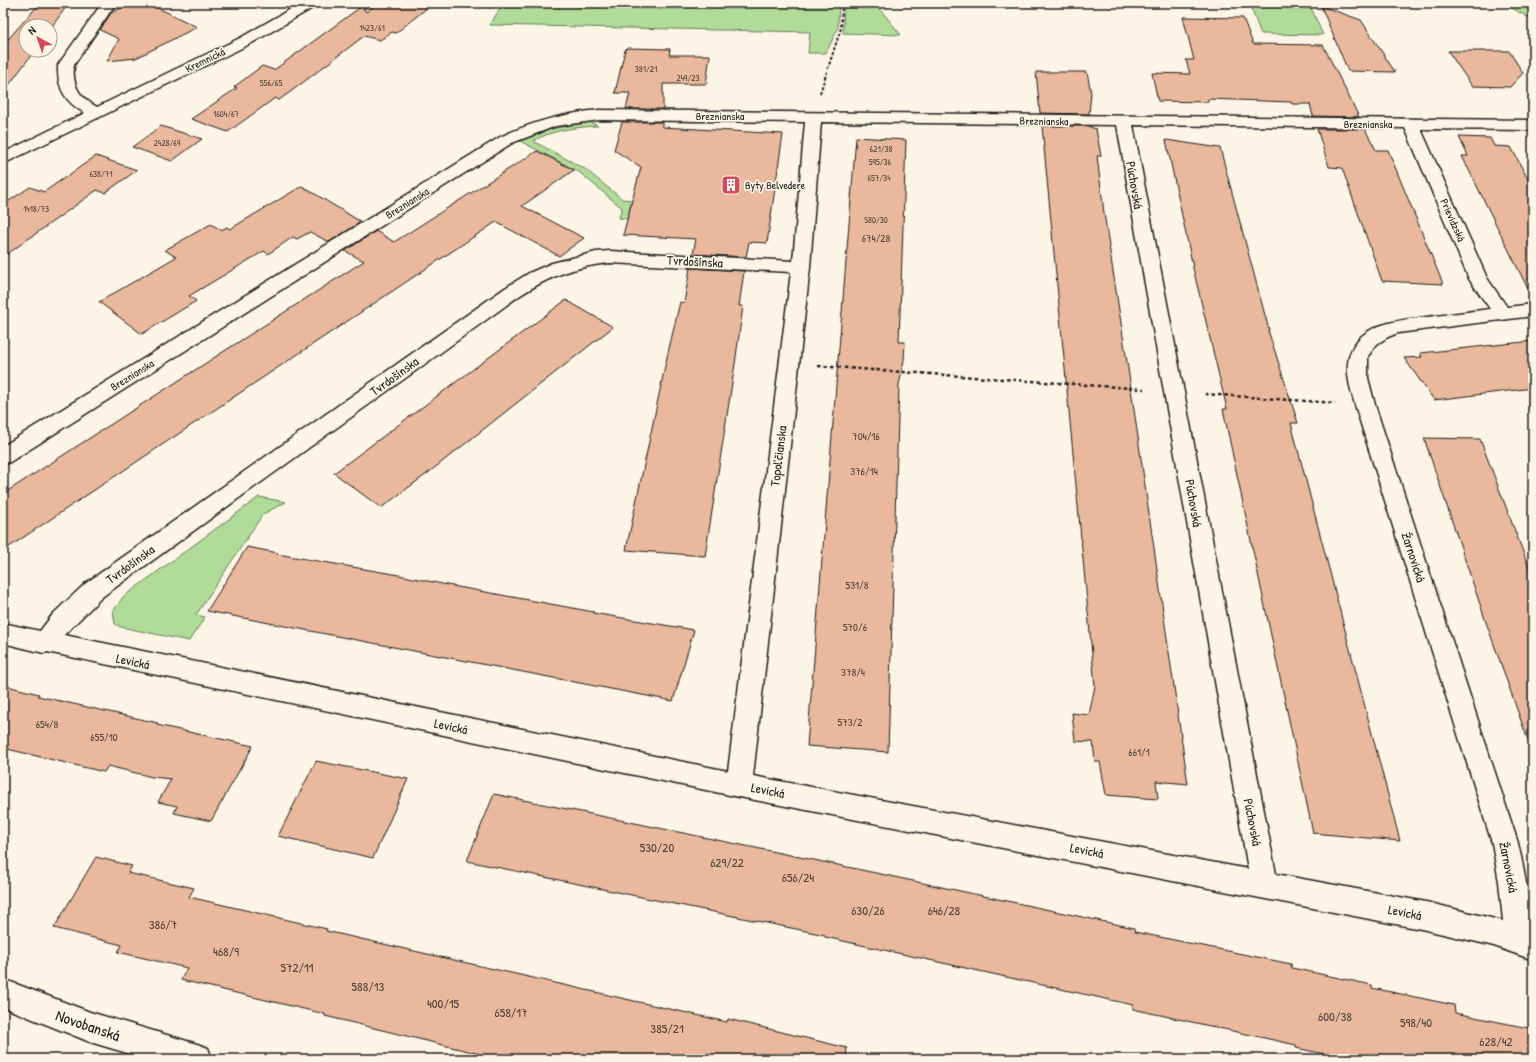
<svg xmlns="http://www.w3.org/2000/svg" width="1536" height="1062" font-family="'Patrick Hand',sans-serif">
	<rect width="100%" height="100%" fill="#fcf5e5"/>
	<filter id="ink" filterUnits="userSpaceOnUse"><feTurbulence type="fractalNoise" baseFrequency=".025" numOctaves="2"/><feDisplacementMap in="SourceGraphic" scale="8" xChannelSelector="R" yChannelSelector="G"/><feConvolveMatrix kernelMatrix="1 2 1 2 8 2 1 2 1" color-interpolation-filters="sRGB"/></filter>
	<g filter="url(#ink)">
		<path fill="#b0db98" stroke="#667c5a" d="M503 3H839L838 28 826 53H808L810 32 490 25Z
			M844 3H875L901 35 843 33Z
			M1249 3H1309L1323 35 1261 34Z
			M1503 3H1533V20Z
			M590 122 598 126C576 127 552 130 533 141L585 169 622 199 632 200 627 219 619 218 622 208 579 172 520 141 551 129Z
			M259 497 286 502 263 514 196 615 205 617 189 641 121 627 115 624 113 611 123 597Z"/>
		<path fill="#eab89c" stroke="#1c1c1c" d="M40 3H69L50 29V26H26V50H35L3 93V45Z
			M131 3H148L197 27 136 58 107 61 119 39 100 30 111 13Z
			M378 3H433L396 33 392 32 380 40 364 36 293 90 279 100 275 98 228 132 191 119 237 88 234 87 262 66 274 70 362 6 366 12Z
			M1321 6 1361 20 1395 72 1348 71Z
			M1183 17 1243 18 1253 44 1323 45 1359 117 1313 116 1310 104H1292L1291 102 1208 99V102L1158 101 1152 73 1190 74 1186 60H1194Z
			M627 48 670 49 669 55H710L706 84H663V109H626L630 93H615L625 50Z
			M1448 51H1509L1523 73 1510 87 1472 86Z
			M1036 72H1087L1091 93 1089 114 1040 113Z
			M622 122H662V127L783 134 767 243 749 242 746 257 693 254 696 239 623 235 641 167 614 150Z
			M161 126 202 139 172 161 132 147Z
			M1042 126H1088L1096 129 1101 156H1097L1104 213 1129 375 1188 784 1156 781 1158 799 1106 795 1100 762H1095L1093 742 1075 741 1072 713 1089 715 1095 686Z
			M1317 129H1365L1376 150H1388L1443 284 1382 281 1342 168 1329 167Z
			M856 137 906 140 899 342H905L904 360 899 385 888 752 807 746Z
			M1459 137 1490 138 1494 146 1511 147 1533 189V299L1462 156H1468Z
			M1166 140 1220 148 1269 330H1268L1298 423H1291L1400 841 1313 833 1223 409H1227L1194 272Z
			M537 151 574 170 522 206 584 238 559 256 496 222 3 551V494L364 261 345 251 376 231 394 242Z
			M96 156 137 170 105 193 97 190 3 257V205L30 187 44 192Z
			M302 186 361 222 329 242 310 232 297 239 293 237 268 254 264 251 189 296 196 301 142 334 99 302 176 257 165 250 211 224 221 230 227 227 230 229Z
			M690 268 744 271 739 306H743L735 364 705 556 626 550 667 357 680 302 684 303Z
			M566 300 613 327 428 473 381 508 334 473Z
			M1533 341V388L1434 400 1404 358 1422 357 1420 353Z
			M1424 438 1480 439 1533 578V742L1529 743 1486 622Z
			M247 547 278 553 277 554 399 575 447 585 594 612 593 613 694 630 673 701 207 611Z
			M3 685 39 694 38 696 158 723 157 725 253 746 211 821 174 813 177 806 158 802 171 779 152 777 108 766 104 772 3 748Z
			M316 761 408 779 373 858 278 836Z
			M494 794 838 865 1134 928 1135 932 1291 964 1292 968 1372 985V988L1454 1005 1455 1013 1533 1029V1059H1348L1296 1048V1045L1133 1009V1005L825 937V935L467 861Z
			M96 857 132 866 128 873 194 888 189 897 327 929 326 931 727 1022 728 1019 847 1048 846 1059H500L325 1016V1014L181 980 187 968 118 952 122 945 54 928Z"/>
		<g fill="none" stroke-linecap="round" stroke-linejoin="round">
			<g stroke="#1c1c1c" stroke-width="3">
				<path id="minor" d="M102 3H116L74 65C72 86 79 97 97 107L240 38 301 3H318L316 6 250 44 3 164V153L85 113C65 102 57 88 58 65Z
					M600 110 1533 120V130L1421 129 1487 278 1507 307 1533 304V316L1398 333 1388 337 1377 344 1368 356V378L1375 405 1518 843C1527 882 1533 921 1533 960L1494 946 1426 930 739 797 47 652 44 653 3 643V623L40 631 53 614 86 583 505 288 529 273 552 263 596 252 610 251 793 261 805 122 600 120 556 126 512 143 10 462 3 464V446L500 137C532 122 565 113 600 110ZM821 122 1117 125 1248 869 753 776 810 267ZM1133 125 1405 128 1469 279 1490 309C1471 311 1453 314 1435 316 1405 320 1359 320 1349 357 1345 373 1351 390 1355 405L1492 843 1499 882 1503 921 1426 902 1276 874ZM610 263 791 272 728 771 64 635 102 597 519 296C548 277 575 266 610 263Z
					M3 979 90 1012 197 1044 208 1048 212 1059H147L90 1042 3 1007Z"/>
			</g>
			<path stroke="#1c1c1c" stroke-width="2" stroke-dasharray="3 2" stroke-linecap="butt" d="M820 93 841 28 842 3"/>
			<path stroke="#1c1c1c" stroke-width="2.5" stroke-dasharray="3.5 3" stroke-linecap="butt" d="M818 366 1144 389
				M1205 394 1335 403"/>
			<use href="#minor" fill="#fcf5e5" fill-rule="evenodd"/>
		</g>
	</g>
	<defs>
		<g id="building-square" transform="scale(1)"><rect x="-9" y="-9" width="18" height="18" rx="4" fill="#d1495b" stroke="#fcf5e5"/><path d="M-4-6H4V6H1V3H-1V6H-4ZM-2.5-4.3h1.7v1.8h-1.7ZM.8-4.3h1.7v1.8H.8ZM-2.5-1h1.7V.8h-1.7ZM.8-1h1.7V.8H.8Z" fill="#fff"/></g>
	</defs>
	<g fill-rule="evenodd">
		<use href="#building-square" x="731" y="185"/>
	</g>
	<g text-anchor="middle" stroke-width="3.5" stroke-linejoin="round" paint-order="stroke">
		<g font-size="9" fill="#50433c">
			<text x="372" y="31">1423/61</text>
			<text x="646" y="72">381/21</text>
			<text x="688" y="81">249/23</text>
			<text x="271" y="86">556/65</text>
			<text x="226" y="117">1604/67</text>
			<text x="167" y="146">2428/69</text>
			<text x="881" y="152">621/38</text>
			<text x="880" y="165">595/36</text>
			<text x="101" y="177">638/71</text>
			<text x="879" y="181">657/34</text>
			<text x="36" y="212">1418/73</text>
			<text x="876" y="223">580/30</text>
		</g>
		<g font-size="11" fill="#1c1c1c" stroke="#fcf5e5">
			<text transform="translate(205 60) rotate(-26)" y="4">Kremnická</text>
			<text x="720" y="120">Breznianska</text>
			<text transform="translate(1044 121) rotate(1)" y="4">Breznianska</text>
			<text x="1368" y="128">Breznianska</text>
			<text transform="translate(407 203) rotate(-32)" y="4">Breznianska</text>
			<text transform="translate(1453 220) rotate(66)" y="4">Prievidzská</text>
			<text transform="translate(132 375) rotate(-32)" y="4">Breznianska</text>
		</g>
		<g font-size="11" fill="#1c1c1c" stroke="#fcf5e5" text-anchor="start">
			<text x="745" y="189">Byty Belvedere</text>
		</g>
		<g font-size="11" fill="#50433c">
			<text x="876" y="242">674/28</text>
			<text x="866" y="440">704/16</text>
			<text x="864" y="475">376/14</text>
			<text x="857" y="589">531/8</text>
			<text x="855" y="631">570/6</text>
			<text x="853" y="676">378/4</text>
			<text x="850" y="726">573/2</text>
			<text x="47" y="728">654/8</text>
			<text x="104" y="741">655/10</text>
			<text x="1139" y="756">661/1</text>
		</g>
		<g font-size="13" fill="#1c1c1c" stroke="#fcf5e5">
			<text transform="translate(1135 185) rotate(80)" y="5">Púchovská</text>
			<text transform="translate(695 261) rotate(3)" y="5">Tvrdošínska</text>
			<text transform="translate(394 376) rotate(-36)" y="5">Tvrdošínska</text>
			<text transform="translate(778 456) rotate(-83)" y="5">Topoľčianska</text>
			<text transform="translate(1194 503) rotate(80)" y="5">Púchovská</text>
			<text transform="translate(1414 557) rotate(72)" y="5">Žarnovická</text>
			<text transform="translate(130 564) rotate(-36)" y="5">Tvrdošínska</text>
			<text transform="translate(133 661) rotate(12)" y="5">Levická</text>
			<text transform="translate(451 726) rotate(12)" y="5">Levická</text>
			<text transform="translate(768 790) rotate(11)" y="5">Levická</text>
			<text transform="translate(1253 822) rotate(79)" y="5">Púchovská</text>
			<text transform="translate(1087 850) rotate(11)" y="5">Levická</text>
			<text transform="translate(1509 867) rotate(79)" y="5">Žarnovická</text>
			<text transform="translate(1405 912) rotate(11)" y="5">Levická</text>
		</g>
		<g font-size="13" fill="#50433c">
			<text x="657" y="852">530/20</text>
			<text x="727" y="867">629/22</text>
			<text x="798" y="882">656/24</text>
			<text x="868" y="915">630/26</text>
			<text x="944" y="915">646/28</text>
			<text x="163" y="929">386/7</text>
			<text x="226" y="956">468/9</text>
			<text x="297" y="972">572/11</text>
			<text x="368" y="991">588/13</text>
			<text x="443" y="1008">400/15</text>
			<text x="511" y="1017">658/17</text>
			<text x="1335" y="1021">600/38</text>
			<text x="1416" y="1027">598/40</text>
			<text x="667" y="1033">385/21</text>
			<text x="1496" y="1046">628/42</text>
		</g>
		<g font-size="16" fill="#1c1c1c" stroke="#fcf5e5">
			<text transform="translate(88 1025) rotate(19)" y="6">Novobanská</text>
		</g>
	</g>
	<rect width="1536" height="1062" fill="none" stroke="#fcf5e5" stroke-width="16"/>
	<rect x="8" y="8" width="1520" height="1046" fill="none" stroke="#1c1c1c" stroke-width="1.5" filter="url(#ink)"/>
	<g transform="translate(38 38) rotate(320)"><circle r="19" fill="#fcf5e5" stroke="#a29e95"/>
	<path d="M0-3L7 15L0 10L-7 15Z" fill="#d1495b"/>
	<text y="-6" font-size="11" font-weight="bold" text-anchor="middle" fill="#1c1c1c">N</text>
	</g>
</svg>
